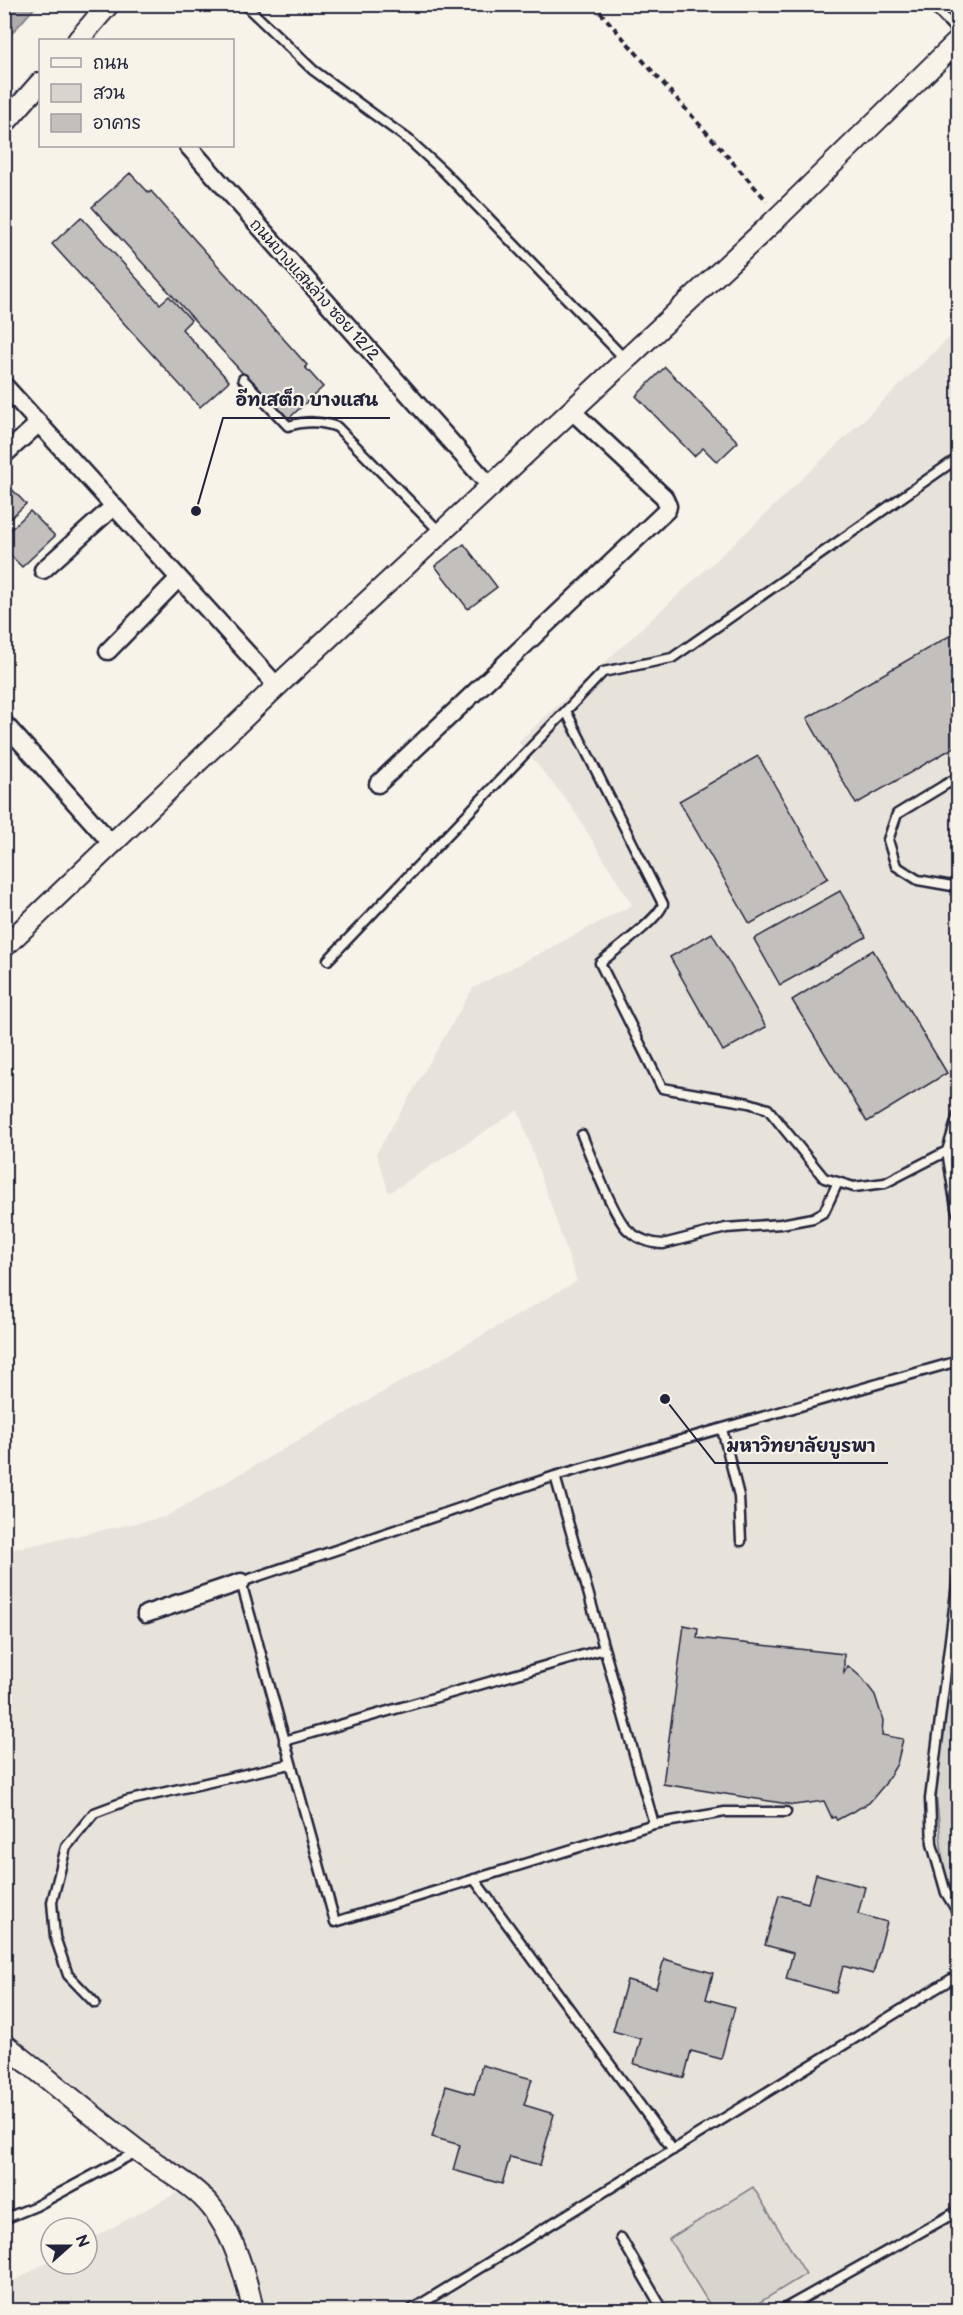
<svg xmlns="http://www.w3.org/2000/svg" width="963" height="2315" font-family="'Balsamiq Sans','Playpen Sans Thai',sans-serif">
	<rect width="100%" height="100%" fill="#f7f3e8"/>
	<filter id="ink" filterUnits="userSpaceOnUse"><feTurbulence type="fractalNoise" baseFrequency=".0167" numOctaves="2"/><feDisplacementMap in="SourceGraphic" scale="12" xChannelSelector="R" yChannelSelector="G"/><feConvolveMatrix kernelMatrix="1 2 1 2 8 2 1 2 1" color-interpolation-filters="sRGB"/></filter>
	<g filter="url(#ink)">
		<path fill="#e7e3db" d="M958 329V2310H5V2286L51 2260V2264H87V2241L189 2186 5 2044 4 1585H6L4 1551 165 1517 577 1281 518 1110 389 1193 376 1154 473 988 632 905 570 804 518 742 753 526Z"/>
		<path fill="#d8d5cf" stroke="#7d7c85" stroke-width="1.5" d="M958 1576V1913L946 1893 934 1772Z
			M753 2187 806 2274 747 2310H713L669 2239Z"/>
		<path fill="#aeabad" stroke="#76747f" stroke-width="1.5" d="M5 4 37 5 5 41 4 5Z"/>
		<path fill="#c2bfbd" stroke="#22223b" stroke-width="1.5" d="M130 173 149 193 151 191 307 365 305 367 323 387 286 421 92 207Z
			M81 217 160 304 169 296 191 320 182 329 229 381 200 407 52 244Z
			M665 367 738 442 717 462 703 448 694 456 636 396Z
			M4 481 26 504 4 524Z
			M30 511 55 536 22 567 4 549V536Z
			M464 544 497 587 468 609 435 566Z
			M958 631V745L856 804 807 718Z
			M758 756 828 878 750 924 679 801Z
			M840 891 866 937 780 985 754 939Z
			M712 933 766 1027 723 1051 670 957Z
			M873 950 947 1073 867 1122 792 1000Z
			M684 1625 698 1628 697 1638 844 1654V1673L848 1666 862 1678 875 1695 883 1720 882 1735 903 1739 897 1764 885 1784 869 1803 837 1820 835 1817 832 1818 824 1801 794 1805 663 1784Z
			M816 1874 865 1887 858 1914 887 1922 873 1974 843 1966 836 1993 786 1979 793 1953 765 1945 779 1895 808 1903Z
			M664 1959 713 1973 706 1999 735 2007 721 2059 691 2051 684 2078 634 2064 641 2039 613 2031 627 1980 656 1988Z
			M482 2065 532 2079 524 2105 554 2114 540 2165 510 2157 502 2184 453 2170 460 2145 432 2137 446 2086 474 2094Z"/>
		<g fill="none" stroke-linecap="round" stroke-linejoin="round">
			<g stroke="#22223b" stroke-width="13">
				<path id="service" d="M244 4 313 70 409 140 443 171 625 359
					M931 4 958 32
					M243 379 288 426C306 421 320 421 337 427L440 532
					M566 711 663 904C659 919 614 951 600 963L662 1088 749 1103 768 1109 824 1178 854 1187 885 1183 947 1151
					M958 777 897 814 888 840 896 866 918 880 958 887
					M328 960 603 672 672 658 958 458
					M958 1115 947 1151 956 1208 958 1214
					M582 1135C590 1155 615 1220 629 1231 638 1239 652 1244 663 1244L726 1228 781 1224 813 1218 824 1212 838 1182
					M722 1429 739 1496 741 1541
					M555 1476 654 1824
					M958 1576 930 1799 932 1844 946 1893 958 1913
					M284 1741 604 1649
					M786 1812H725L654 1824 335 1922 241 1582 555 1476 958 1361
					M474 1879 673 2150
					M95 2003 68 1975 55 1937 52 1902 66 1847 94 1813 126 1801 290 1764
					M4 2219 36 2206 138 2151
					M621 2238 663 2310
					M411 2310 958 1975
					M782 2310 958 2211"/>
			</g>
			<g stroke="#22223b" stroke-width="21">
				<path id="minor" d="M188 146 490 486
					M4 385 277 686
					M4 455 39 423
					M43 570 114 506
					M108 651 179 578
					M4 723 113 845
					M378 784 667 510 668 506 664 497 571 410
					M146 1614 241 1582"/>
			</g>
			<g stroke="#22223b" stroke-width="24">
				<path id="tertiary" d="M78 40 109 4
					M4 124 40 83
					M4 947 277 686 772 223 958 41
					M4 2044C49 2079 92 2116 137 2150 162 2169 194 2184 213 2209 235 2238 246 2276 253 2310"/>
			</g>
			<path stroke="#22223b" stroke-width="4" stroke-dasharray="6 4.5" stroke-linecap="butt" d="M593 4 767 201"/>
			<use href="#service" stroke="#f7f3e8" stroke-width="8"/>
			<use href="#minor" stroke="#f7f3e8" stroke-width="16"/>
			<use href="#tertiary" stroke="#f7f3e8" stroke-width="20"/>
		</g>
	</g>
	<g text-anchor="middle" stroke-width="4.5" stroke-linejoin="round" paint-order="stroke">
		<g font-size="16" fill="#22223b" stroke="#f7f3e8">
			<text transform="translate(315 289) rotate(48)" y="6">ถนนบางแสนล่าง ซอย 12/2</text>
		</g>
	</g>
	<path fill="none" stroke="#22223b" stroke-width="2" d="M196 511L223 418H390M665 1399L715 1463H888"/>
	<g fill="#22223b" stroke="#f7f3e8" stroke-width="2">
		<circle cx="196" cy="511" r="6"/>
		<circle cx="665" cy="1399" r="6"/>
	</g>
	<g font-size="18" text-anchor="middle" font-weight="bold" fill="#22223b" stroke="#f7f3e8" stroke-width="4.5" stroke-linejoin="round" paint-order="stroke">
		<text x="307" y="406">อีทเสต็ก บางแสน</text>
		<text x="801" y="1452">มหาวิทยาลัยบูรพา</text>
	</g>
	<rect width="963" height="2315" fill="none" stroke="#f7f3e8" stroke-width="24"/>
	<rect x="12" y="12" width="939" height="2291" fill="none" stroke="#22223b" stroke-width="2" filter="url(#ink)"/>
	<rect x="39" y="39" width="195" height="108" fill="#f7f3e8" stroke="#a29fa3" stroke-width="1.5"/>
	<rect x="51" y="58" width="30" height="9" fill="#f7f3e8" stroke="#a29fa3" stroke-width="1.5"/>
	<text x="93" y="69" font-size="18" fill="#22223b">ถนน</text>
	<rect x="51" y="84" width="30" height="18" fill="#d8d5cf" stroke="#a29fa3" stroke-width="1.5"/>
	<text x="93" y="99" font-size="18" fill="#22223b">สวน</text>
	<rect x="51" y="114" width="30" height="18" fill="#c2bfbd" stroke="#a29fa3" stroke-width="1.5"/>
	<text x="93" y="129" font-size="18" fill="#22223b">อาคาร</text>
	<g transform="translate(69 2246) rotate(69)"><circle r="28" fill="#f7f3e8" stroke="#a29fa3" stroke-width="1.5"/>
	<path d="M0-4.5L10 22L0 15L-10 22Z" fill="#22223b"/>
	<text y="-9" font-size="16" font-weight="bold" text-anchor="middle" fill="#22223b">N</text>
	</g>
</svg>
